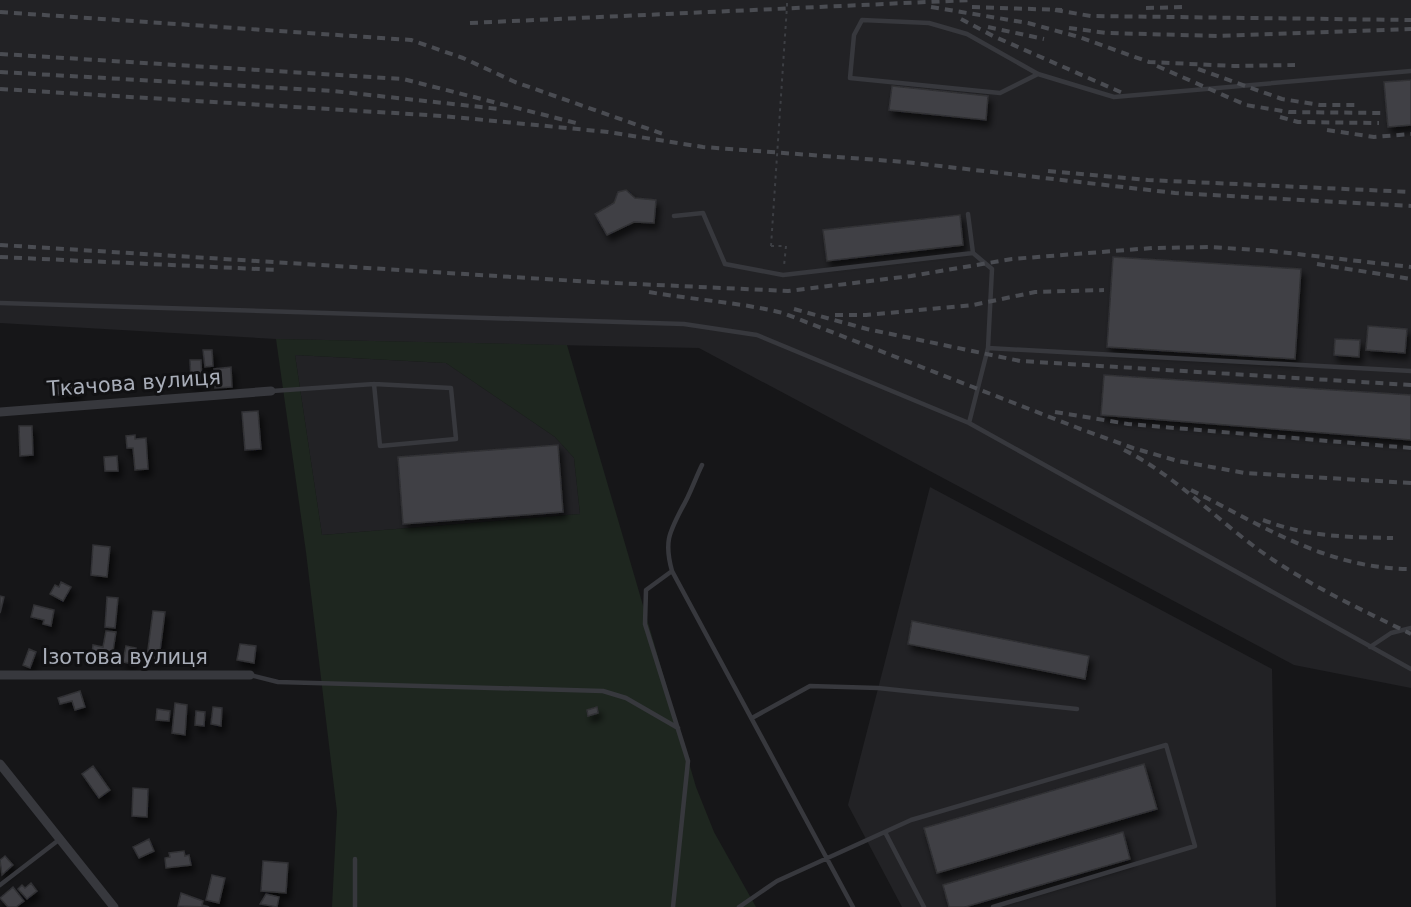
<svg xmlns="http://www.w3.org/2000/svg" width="1411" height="907" font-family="'DejaVu Sans',sans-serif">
	<defs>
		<filter id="shadow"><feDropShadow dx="3.5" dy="6" stdDeviation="3" flood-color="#0009"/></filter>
	</defs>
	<rect width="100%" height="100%" fill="#161618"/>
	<path fill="#222225" d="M0 0H1411V688L1294 665 699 348 276 339 0 323Z
		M295 355 446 363 555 437 574 458 580 514 322 535Z
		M930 487 1272 669 1276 907H902L848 805Z"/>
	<path fill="#1e261f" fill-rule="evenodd" d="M276 339 567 345 696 787 714 832 756 907H332L337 812 306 552ZM295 355 446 363 555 437 574 458 580 514 322 535Z"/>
	<path fill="#404145" stroke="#303034" stroke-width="1.5" filter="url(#shadow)" d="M1411 80V125L1388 127 1384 82Z
		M892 86 988 96 986 120 889 110Z
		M626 190 635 198 656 200 654 223 634 222 607 235 595 214 614 203 618 192Z
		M960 215 963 245 827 261 823 230Z
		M1113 257 1301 269 1295 359 1107 347Z
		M1368 326 1407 329 1405 353 1366 350Z
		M1335 339 1360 340 1359 357 1334 355Z
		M203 350H212L213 366 205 367Z
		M190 360H201L202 383 191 384Z
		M231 367 232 387 215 388 214 369Z
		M1104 375 1411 395V440L1101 415Z
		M77 381 78 394 57 395V382Z
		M258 411 261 449 245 450 242 412Z
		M19 426H32L33 455 20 456Z
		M135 435V439L146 438 148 469 135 470 133 448H127L126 436Z
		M558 445 563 512 403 524 398 457Z
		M117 456 118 471H105L104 457Z
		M93 545 110 547 107 577 91 575Z
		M61 582 71 587 63 601 50 594 55 585 59 587Z
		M0 596 4 597 0 613Z
		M107 597 118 598 115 628 105 627Z
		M34 605 54 610 51 626 43 624 44 620 31 617Z
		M153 611 165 612 159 659 147 657Z
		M912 621 1089 656 1085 679 908 644Z
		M106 631 116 632 112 657 92 654 93 645 103 647Z
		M240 644 256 646 254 663 237 660Z
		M126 646 136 648 133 664 123 662Z
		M29 649 36 652 30 668 23 665Z
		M80 691 85 707 75 710 72 701 60 704 58 698Z
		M175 703 187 705 185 735 172 733Z
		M213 707 222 708 221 726 211 724Z
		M597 707 598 713 588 716 587 710Z
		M157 709 170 711 169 721 156 720Z
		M196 711 205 712 204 726 195 725Z
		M1144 764 1157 809 937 873 924 828Z
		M93 766 110 790 99 798 82 774Z
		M133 788 148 789 147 817 132 816Z
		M1123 832 1130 859 965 907H949L943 885Z
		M149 839 154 851 139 858 133 847Z
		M184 851 185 856 189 855 191 865 166 868 165 858 170 857 169 853Z
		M5 856 13 865 2 875 0 860Z
		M263 861 288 863 286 893 261 891Z
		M212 875 225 878 219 903 206 900Z
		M31 883 37 891 27 899 18 889 22 885 25 888Z
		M13 887 24 901 16 907H8L0 898Z
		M181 893 203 901 202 905 209 907 178 906Z
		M266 894 279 897 277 907 260 904Z"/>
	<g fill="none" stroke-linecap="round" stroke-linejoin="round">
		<path stroke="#3d3f44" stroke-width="2" stroke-dasharray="3 4.5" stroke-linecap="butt" d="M787 6V0
			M771 246H786L784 266"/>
		<path stroke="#37383d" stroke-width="4.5" d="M1038 74 1000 93 850 78 854 35 862 20 929 23 967 34 1038 74 1114 97 1411 71
			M968 214 973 253 992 269 988 348 969 423
			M674 216 703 213 725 264 783 275 973 253
			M0 303 684 324 757 335 969 423 1411 669
			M988 348 1411 371
			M272 391 374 384 451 388 456 439 380 446 374 384
			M702 465C695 479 690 495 682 508 669 533 664 542 672 571L853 907
			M672 571 646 590 645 624 688 761 673 907
			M1370 647 1391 633 1411 628
			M250 675 278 682 603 691 626 698 678 728
			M752 718 810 686 878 688 1077 709
			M886 834 924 907
			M0 885 60 839
			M355 907V859
			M739 907 777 881 911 820 1166 745 1195 846 993 907"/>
		<path stroke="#37383d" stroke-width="9" d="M0 412 271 391
			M0 675H250
			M0 764 114 907"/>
		<path stroke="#4a4c52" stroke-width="4" stroke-dasharray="8 6" stroke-linecap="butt" d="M931 7 1028 23 1079 37 1149 62 1234 66 1295 65
			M972 7 1062 10
			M1146 8 1187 7
			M1055 10 1091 16 1411 20
			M0 12 411 40 463 58 515 82 663 134
			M961 19 993 36 1125 94
			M470 23 971 0
			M988 27 1044 39
			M1069 28 1107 33 1219 36 1411 29
			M0 54 403 79 576 123
			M1157 66 1246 105 1289 112 1382 113
			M1198 69 1282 99 1320 105H1357
			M0 72 333 91 499 109
			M0 89 443 116 608 132 703 147 905 162 1175 193 1411 206
			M1280 117 1298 122 1379 123
			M1327 130 1374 137 1411 134
			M1048 171 1148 180 1411 192
			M0 245 593 282 788 291 911 276 1012 259 1152 248 1211 247 1271 251 1411 267
			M0 257 279 270
			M1317 264 1411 279
			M649 292C694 300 739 302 783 313L1078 428 1133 448 1178 461 1245 473 1411 483
			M794 309 867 329 1020 361 1411 385
			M835 315H866L973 305 1035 292 1104 290
			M1055 412 1128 424 1411 448
			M1124 450C1173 474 1215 518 1259 550 1306 584 1360 609 1411 634
			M1191 490C1263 526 1328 569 1411 569
			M1263 520C1309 537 1345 537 1393 538"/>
		<path stroke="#3d3f44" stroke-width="2" stroke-dasharray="3 4.5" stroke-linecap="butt" d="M771 246 787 6"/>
	</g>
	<g text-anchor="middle" stroke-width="6" stroke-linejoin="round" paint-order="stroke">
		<g font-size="21" fill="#a8adb8" stroke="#111113">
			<text transform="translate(134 383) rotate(-4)" y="7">Ткачова вулиця</text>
			<text x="125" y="664">Ізотова вулиця</text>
		</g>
	</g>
</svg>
